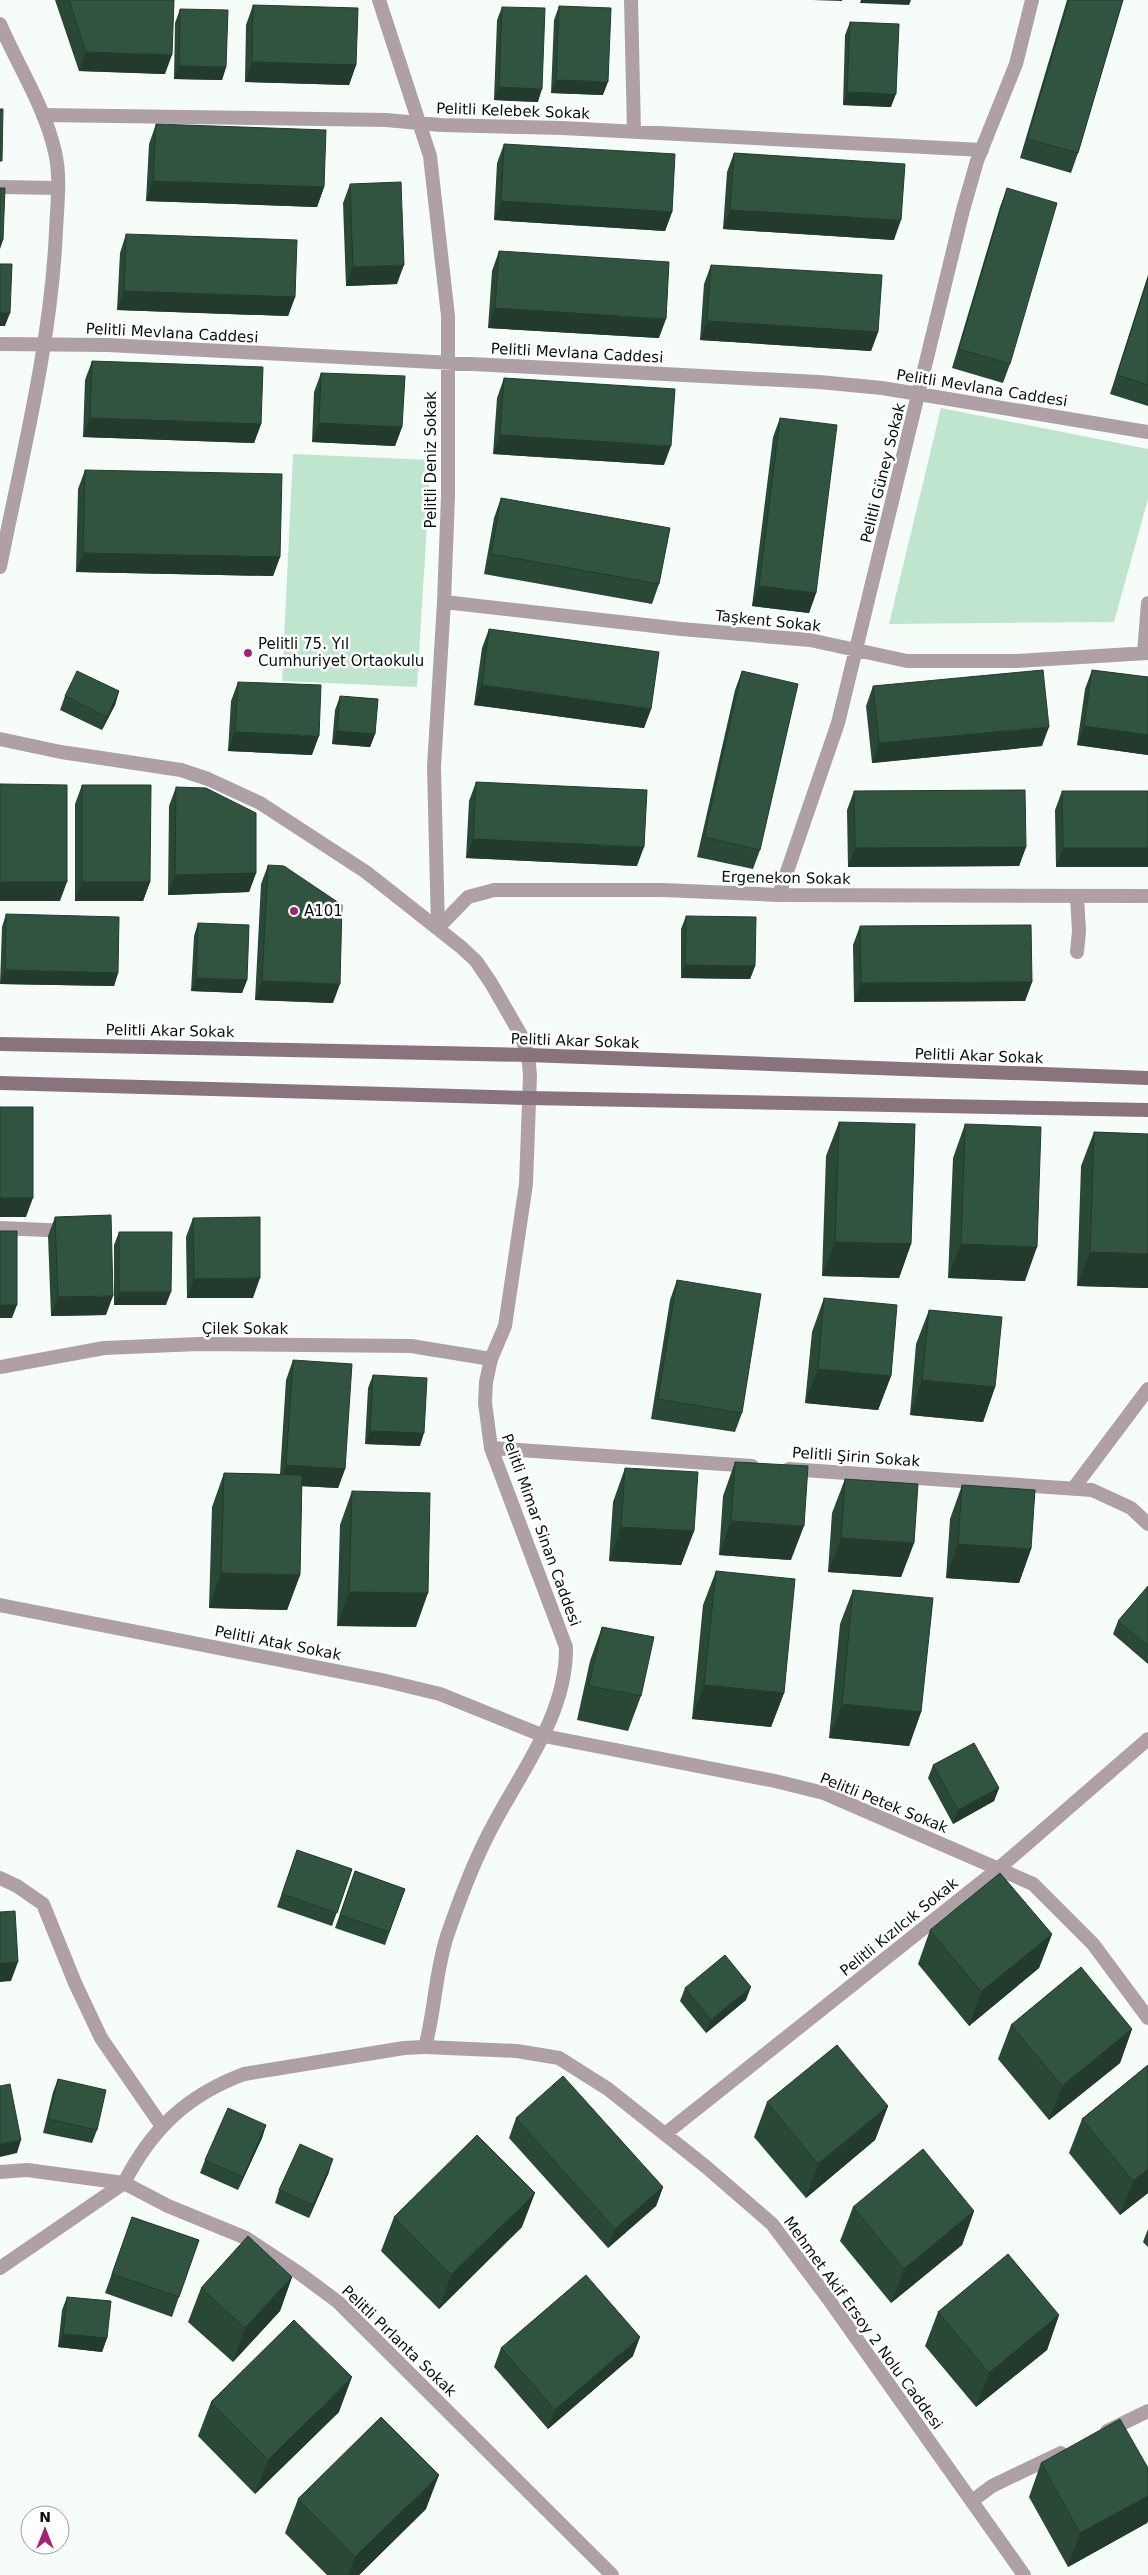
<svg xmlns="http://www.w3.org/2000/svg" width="1148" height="2575" font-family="'DejaVu Sans',sans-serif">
	<rect width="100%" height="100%" fill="#f6fdf9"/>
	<path fill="#c0e5ce" d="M941 408 1148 449V499L1114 622 889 624Z
		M293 454 431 460 417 687 282 681Z"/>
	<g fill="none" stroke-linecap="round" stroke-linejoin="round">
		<path stroke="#af9fa7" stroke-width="14" d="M379 0 430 156 448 316V496L444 602 434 767 438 928
			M631 0 634 132
			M43 115 386 120 441 125 562 128 982 150
			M0 187 58 188
			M0 344 108 345 819 382 882 388 1148 432
			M444 602 681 629 810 640 907 661H1016L1148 653
			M1144 653 1148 603
			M779 895 838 723 963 210 977 161 1016 64 1032 0
			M1077 897 1079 931 1077 952
			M0 1228 69 1231
			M0 1367 104 1348 199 1344 411 1346 491 1359
			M491 1448 752 1466
			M789 1469 1092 1490 1131 1508 1148 1524
			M1073 1489 1148 1389
			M0 1605 382 1680 440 1694 544 1736 775 1781 824 1793 1033 1884 1093 1944 1148 2018
			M0 1878 17 1886 43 1904 75 1983 101 2038 161 2125
			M425 2047 517 2051 559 2058 608 2089 705 2166 772 2224 827 2297 1024 2575
			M665 2134 998 1869 1148 1739
			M0 2172 27 2170 124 2183 168 2206 246 2238 299 2273 338 2302 612 2575
			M1107 2431 1148 2411
			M972 2501 992 2486 1061 2453"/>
		<path stroke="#af9fa7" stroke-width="14" d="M0 24C18 66 45 107 55 152 61 178 57 205 56 231 51 344 22 456 0 567
			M0 739 61 752 181 770 208 779 260 803 366 872 461 947 476 961 491 983 521 1035 528 1055 530 1075 526 1184 505 1326 491 1359 486 1382 485 1403 491 1448 566 1647C567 1719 515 1778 485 1841 470 1871 458 1904 447 1936 435 1973 435 2011 425 2047L404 2048 244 2074C188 2095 152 2128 124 2183L0 2268
			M438 928 468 897 494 890H663L779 895 1148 896"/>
		<path stroke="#89737f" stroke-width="14" d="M0 1044 528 1055 1148 1078
			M0 1083 529 1098 1148 1110"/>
	</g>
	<path fill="#294836" d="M55 0H174L165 74 79 71Z
		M1067 0H1123L1078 153 1071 173 1020 158Z
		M253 5 356 65 349 85 245 82 246 25Z
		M559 6 603 95 551 93 554 20Z
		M502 7 538 102 494 100 497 20Z
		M180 9 226 67 222 80 174 79 175 23Z
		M850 22 891 107 843 105 845 35Z
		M156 124 324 187 317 207 146 201 149 144Z
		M504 144 672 212 665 231 494 220 497 163Z
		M734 153 894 240 723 229 727 172Z
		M350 184 397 284 346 286 343 203Z
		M1007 188 1010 364 1003 383 952 368 1000 207Z
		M126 234 295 297 288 316 117 310 120 253Z
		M499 251 659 338 488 328 492 271Z
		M711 265 878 332 871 351 700 340 704 284Z
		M1148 275V406L1110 394Z
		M92 361 261 424 254 443 83 437 85 380Z
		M321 373 402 427 395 446 312 442 314 392Z
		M504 378 664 465 493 454 497 398Z
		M780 418 816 593 809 613 752 606 773 437Z
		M85 470 280 557 273 576 76 572 78 489Z
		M501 498 659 584 652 604 484 574 494 518Z
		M489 629 651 709 644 728 474 705 482 648Z
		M1092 670 1148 677V755L1077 745 1085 689Z
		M742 671 760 850 753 869 697 857 735 690Z
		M238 682 312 755 228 751 231 701Z
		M873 686 1042 746 872 763 866 706Z
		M119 691 115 705 102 730 60 710 65 696Z
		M340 696 375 734 370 747 332 744 335 710Z
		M476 782 637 866 466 858 469 801Z
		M82 785 150 882 143 901H75V804Z
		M176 787 256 873 249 892 168 895 169 806Z
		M854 791 1026 847 1019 866 848 867 847 810Z
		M1062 791H1148L1056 867 1055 810Z
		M268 865 333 1003 255 1000 261 884Z
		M6 914 118 973 114 986 0 984 2 927Z
		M686 916 755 966 750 979 681 978V929Z
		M198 923 247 980 242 993 191 991 194 936Z
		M860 926 1032 982 1025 1001 854 1002 853 945Z
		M839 1122 911 1244 899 1278 822 1276 826 1156Z
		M965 1124 1025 1281 948 1278 953 1158Z
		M1094 1132 1148 1134V1288L1077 1286 1081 1166Z
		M55 1217 106 1315 51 1316 48 1236Z
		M193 1218 253 1298H187L186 1237Z
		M119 1232 166 1305H114V1245Z
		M677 1280 742 1413 735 1432 651 1419 670 1300Z
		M824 1298 891 1376 878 1410 805 1403 812 1332Z
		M929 1310 995 1387 983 1422 910 1415 916 1344Z
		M293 1360 345 1469 338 1488 302 1486 300 1575 287 1610 209 1608 212 1507 224 1473 280 1474 286 1380Z
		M373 1375 420 1446 365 1444 368 1388Z
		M735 1462 791 1560 719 1555 723 1496Z
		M625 1468 694 1531 681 1565 609 1561 613 1502Z
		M845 1479 914 1543 901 1577 828 1572 832 1513Z
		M962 1485 1031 1549 1019 1583 946 1578 950 1519Z
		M352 1491 416 1627 337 1626 340 1525Z
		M716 1571 784 1693 771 1727 692 1719 703 1605Z
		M1148 1586V1664L1113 1634 1118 1621Z
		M853 1590 921 1712 909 1746 829 1738 840 1624Z
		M602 1627 641 1696 628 1731 577 1720 590 1661Z
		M933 1765 999 1788 994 1801 953 1824 928 1778Z
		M297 1850 352 1869 332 1926 277 1907Z
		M355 1871 405 1889 385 1945 335 1928Z
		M930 1930 1052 1934 1039 1968 969 2026 918 1964Z
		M685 1988 746 2000 706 2033 680 2001Z
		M1011 2025 1132 2029 1120 2063 1049 2120 998 2059Z
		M1148 2065V2193L1120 2215 1069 2153 1082 2119Z
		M58 2079 97 2130 92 2143 43 2133 53 2092Z
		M767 2102 888 2106 875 2140 806 2198 754 2137Z
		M516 2118 663 2187 656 2206 608 2248 509 2138Z
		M266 2125 262 2138 238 2190 200 2173 205 2160Z
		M329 2172 309 2218 275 2203 279 2190Z
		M853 2207 974 2211 962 2245 891 2303 840 2241Z
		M132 2217 199 2240 172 2317 105 2293Z
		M394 2217 522 2227 439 2309 381 2251Z
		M1148 2229V2247L1143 2242Z
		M292 2277 280 2311 233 2362 188 2322 201 2288Z
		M67 2297 107 2338 102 2352 58 2347 62 2310Z
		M938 2312 1059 2315 1047 2350 976 2407 925 2346Z
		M501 2348 633 2356 548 2429 494 2367Z
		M211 2402 339 2412 255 2494 198 2436Z
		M1041 2463 1148 2468V2521L1147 2523 1068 2567 1029 2497Z
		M298 2499 426 2509 359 2575H327L285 2533Z"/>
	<path fill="#223b2c" d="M812 0H842V1Z
		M861 0H911L909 5 860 3Z
		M86 52 172 55 165 74 79 71Z
		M252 62 356 65 349 85 245 82Z
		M179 66 226 67 222 80 174 79Z
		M556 80 608 82 603 95 551 93Z
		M499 87 542 89 538 102 494 100Z
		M847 92 896 94 891 107 843 105Z
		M153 181 324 187 317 207 146 201Z
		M501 201 672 212 665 231 494 220Z
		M730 210 901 220 894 240 723 229Z
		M0 240H3L0 249Z
		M404 265 397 284 346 286 353 267Z
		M124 291 295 297 288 316 117 310Z
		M495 308 666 319 659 338 488 328Z
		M0 313H10L5 326H0Z
		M707 321 878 332 871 351 700 340Z
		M90 418 261 424 254 443 83 437Z
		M319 423 402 427 395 446 312 442Z
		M500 435 671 446 664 465 493 454Z
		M83 553 280 557 273 576 76 572Z
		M759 586 816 593 809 613 752 606Z
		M482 685 651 709 644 728 474 705Z
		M119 691 115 705 102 730 107 717Z
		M1084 726 1148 735V755L1077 745Z
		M1049 727 1042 746 872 763 879 743Z
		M337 731 375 734 370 747 332 744Z
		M235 732 319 736 312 755 228 751Z
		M473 839 644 847 637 866 466 858Z
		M1026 847 1019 866 848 867 855 848Z
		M1063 848H1148V867H1056Z
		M256 873 249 892 168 895 175 875Z
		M0 882H67L60 901H0Z
		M82 882H150L143 901H75Z
		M685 965 755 966 750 979 681 978Z
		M5 970 118 973 114 986 0 984Z
		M196 978 247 980 242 993 191 991Z
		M262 981 340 984 333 1003 255 1000Z
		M1032 982 1025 1001 854 1002 861 983Z
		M0 1198H33L26 1217H0Z
		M835 1242 911 1244 899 1278 822 1276Z
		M961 1244 1037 1247 1025 1281 948 1278Z
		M1090 1252 1148 1254V1288L1077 1286Z
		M260 1278 253 1298H187L194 1279Z
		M119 1292H171L166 1305H114Z
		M113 1296 106 1315 51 1316 58 1297Z
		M0 1305H17L12 1318H0Z
		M818 1369 891 1376 878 1410 805 1403Z
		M922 1380 995 1387 983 1422 910 1415Z
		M370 1431 424 1433 420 1446 365 1444Z
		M286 1465 345 1469 338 1488 279 1485Z
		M731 1521 804 1526 791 1560 719 1555Z
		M621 1527 694 1531 681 1565 609 1561Z
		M841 1538 914 1543 901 1577 828 1572Z
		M958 1544 1031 1549 1019 1583 946 1578Z
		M221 1573 300 1575 287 1610 209 1608Z
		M349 1592 428 1593 416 1627 337 1626Z
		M704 1685 784 1693 771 1727 692 1719Z
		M842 1704 921 1712 909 1746 829 1738Z
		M999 1788 994 1801 953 1824 958 1810Z
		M1052 1934 1039 1968 969 2026 981 1992Z
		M18 1962 11 1981 0 1982V1963Z
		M751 1987 746 2000 706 2033 711 2020Z
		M1132 2029 1120 2063 1049 2120 1062 2086Z
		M888 2106 875 2140 806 2198 818 2164Z
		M266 2125 262 2138 238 2190 243 2177Z
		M21 2140 17 2153 0 2157V2144Z
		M333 2159 329 2172 309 2218 313 2205Z
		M1148 2169V2193L1120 2215 1133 2181Z
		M663 2187 656 2206 608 2248 615 2229Z
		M535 2193 522 2227 439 2309 451 2275Z
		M974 2211 962 2245 891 2303 904 2269Z
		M292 2277 280 2311 233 2362 245 2328Z
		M1059 2315 1047 2350 976 2407 989 2373Z
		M63 2334 107 2338 102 2352 58 2347Z
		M640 2337 633 2356 548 2429 555 2410Z
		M352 2377 339 2412 255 2494 268 2460Z
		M439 2475 426 2509 359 2575H348L355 2557Z
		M1148 2496V2521L1147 2523 1068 2567 1080 2533Z"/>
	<path fill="#30543f" stroke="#223b2c" d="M69 0H174L172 55 86 52Z
		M1069 0H1123L1078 153 1027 139Z
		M253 5 358 8 356 65 252 62Z
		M559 6 611 8 608 82 556 80Z
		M502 7 545 8 542 89 499 87Z
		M180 9 228 10 226 67 179 66Z
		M850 22 899 24 896 94 847 92Z
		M0 109H3L2 161H0Z
		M156 124 326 130 324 187 153 181Z
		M504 144 675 154 672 212 501 201Z
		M734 153 905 164 901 220 730 210Z
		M401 182 404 265 353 267 350 184Z
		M0 188H5L3 240H0Z
		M1007 188 1057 203 1010 364 959 349Z
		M126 234 297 240 295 297 124 291Z
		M499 251 669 262 666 319 495 308Z
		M0 264H12L10 313H0Z
		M711 265 882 275 878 332 707 321Z
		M1148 278V385L1117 375Z
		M92 361 263 367 261 424 90 418Z
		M321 373 405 376 402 427 319 423Z
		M504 378 675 389 671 446 500 435Z
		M780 418 837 425 816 593 759 586Z
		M85 470 282 474 280 557 83 553Z
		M501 498 670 528 659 584 491 554Z
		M489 629 659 652 651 709 482 685Z
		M1043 670 1049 727 879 743 873 686Z
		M1092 670 1148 677V735L1084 726Z
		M77 671 119 691 107 717 65 696Z
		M742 671 798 684 760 850 704 837Z
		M238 682 321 685 319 736 235 732Z
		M340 696 378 699 375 734 337 731Z
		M476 782 647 790 644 847 473 839Z
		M0 784 67 785V882H0Z
		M82 785H151L150 882H82Z
		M176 787 206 788 256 813V873L175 875Z
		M1025 790 1026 847 855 848 854 791Z
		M1062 791H1148V848H1063Z
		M268 865 284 866 342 905 340 984 262 981Z
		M6 914 119 917 118 973 5 970Z
		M686 916 756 917 755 966 685 965Z
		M198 923 249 925 247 980 196 978Z
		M1031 925 1032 982 861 983 860 926Z
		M0 1107H33V1198H0Z
		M839 1122 915 1124 911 1244 835 1242Z
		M965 1124 1041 1127 1037 1247 961 1244Z
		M1094 1132 1148 1134V1254L1090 1252Z
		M111 1215 113 1296 58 1297 55 1217Z
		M260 1217V1278L194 1279 193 1218Z
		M0 1231H17V1305H0Z
		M119 1232H172L171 1292H119Z
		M677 1280 761 1294 742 1413 658 1399Z
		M824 1298 897 1305 891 1376 818 1369Z
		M929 1310 1002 1317 995 1387 922 1380Z
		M293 1360 352 1364 345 1469 286 1465Z
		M373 1375 427 1378 424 1433 370 1431Z
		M735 1462 808 1466 804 1526 731 1521Z
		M625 1468 698 1472 694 1531 621 1527Z
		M224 1473 302 1475 300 1575 221 1573Z
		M845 1479 918 1484 914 1543 841 1538Z
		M962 1485 1035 1490 1031 1549 958 1544Z
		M352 1491 430 1493 428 1593 349 1592Z
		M716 1571 795 1579 784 1693 704 1685Z
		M1148 1586V1646L1118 1621Z
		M853 1590 933 1598 921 1712 842 1704Z
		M602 1627 654 1637 641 1696 589 1686Z
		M974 1743 999 1788 958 1810 933 1765Z
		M297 1850 352 1869 337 1913 282 1894Z
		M355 1871 405 1889 389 1932 340 1915Z
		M1000 1873 1052 1934 981 1992 930 1930Z
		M15 1911 18 1962 0 1963V1912Z
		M725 1955 751 1987 711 2020 685 1988Z
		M1081 1967 1132 2029 1062 2086 1011 2025Z
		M837 2045 888 2106 818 2164 767 2102Z
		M1148 2065V2169L1133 2181 1082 2119Z
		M563 2076 663 2187 615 2229 516 2118Z
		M58 2079 106 2090 97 2130 48 2119Z
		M10 2084 21 2140 0 2144V2086Z
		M228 2108 266 2125 243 2177 205 2160Z
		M477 2135 535 2193 451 2275 394 2217Z
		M300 2144 333 2159 313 2205 279 2190Z
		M923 2149 974 2211 904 2269 853 2207Z
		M132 2217 199 2240 179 2297 112 2274Z
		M248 2236 292 2277 245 2328 201 2288Z
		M1008 2254 1059 2315 989 2373 938 2312Z
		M586 2275 640 2337 555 2410 501 2348Z
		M67 2297 111 2301 107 2338 63 2334Z
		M294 2320 352 2377 268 2460 211 2402Z
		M381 2417 439 2475 355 2557 298 2499Z
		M1120 2419 1148 2468V2496L1080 2533 1041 2463Z"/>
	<g fill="#a22477" stroke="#fff" stroke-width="2">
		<circle cx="248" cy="653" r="5"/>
		<circle cx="294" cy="911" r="5"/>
	</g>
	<g text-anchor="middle" stroke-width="5" stroke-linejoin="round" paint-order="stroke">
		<g font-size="15" fill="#05110a" stroke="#fff">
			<text transform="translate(513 111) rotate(2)" y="5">Pelitli Kelebek Sokak</text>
			<text transform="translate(172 333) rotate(3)" y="5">Pelitli Mevlana Caddesi</text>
			<text transform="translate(577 353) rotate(3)" y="5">Pelitli Mevlana Caddesi</text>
			<text transform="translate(982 388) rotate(9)" y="5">Pelitli Mevlana Caddesi</text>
			<text transform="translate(431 460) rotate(-90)" y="5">Pelitli Deniz Sokak</text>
			<text transform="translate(883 473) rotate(-76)" y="5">Pelitli Güney Sokak</text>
			<text transform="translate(768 621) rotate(6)" y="5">Taşkent Sokak</text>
			<text transform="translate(786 878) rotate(1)" y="5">Ergenekon Sokak</text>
			<text transform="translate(170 1031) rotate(1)" y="5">Pelitli Akar Sokak</text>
			<text transform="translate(575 1041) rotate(2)" y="5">Pelitli Akar Sokak</text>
			<text transform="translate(979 1056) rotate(2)" y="5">Pelitli Akar Sokak</text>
			<text x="245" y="1334">Çilek Sokak</text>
			<text transform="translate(856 1457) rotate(4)" y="5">Pelitli Şirin Sokak</text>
			<text transform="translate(541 1530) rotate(70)" y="5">Pelitli Mimar Sinan Caddesi</text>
			<text transform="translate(278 1643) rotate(11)" y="5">Pelitli Atak Sokak</text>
			<text transform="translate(884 1803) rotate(22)" y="5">Pelitli Petek Sokak</text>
			<text transform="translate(899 1927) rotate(-39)" y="5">Pelitli Kızılcık Sokak</text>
			<text transform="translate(863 2323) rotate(54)" y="5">Mehmet Akif Ersoy 2 Nolu Caddesi</text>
			<text transform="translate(399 2341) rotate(44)" y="5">Pelitli Pırlanta Sokak</text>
		</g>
		<g font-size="15" fill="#05110a" stroke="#fff" text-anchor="start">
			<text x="258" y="649">Pelitli 75. Yıl<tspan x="258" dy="17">Cumhuriyet Ortaokulu</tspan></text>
			<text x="304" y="916">A101</text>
		</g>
	</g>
	<g transform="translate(45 2530)"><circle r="24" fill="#ffffff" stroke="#9ba09d"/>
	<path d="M0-4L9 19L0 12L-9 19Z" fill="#a22477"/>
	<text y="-8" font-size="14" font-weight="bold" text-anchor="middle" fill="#05110a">N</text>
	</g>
</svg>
